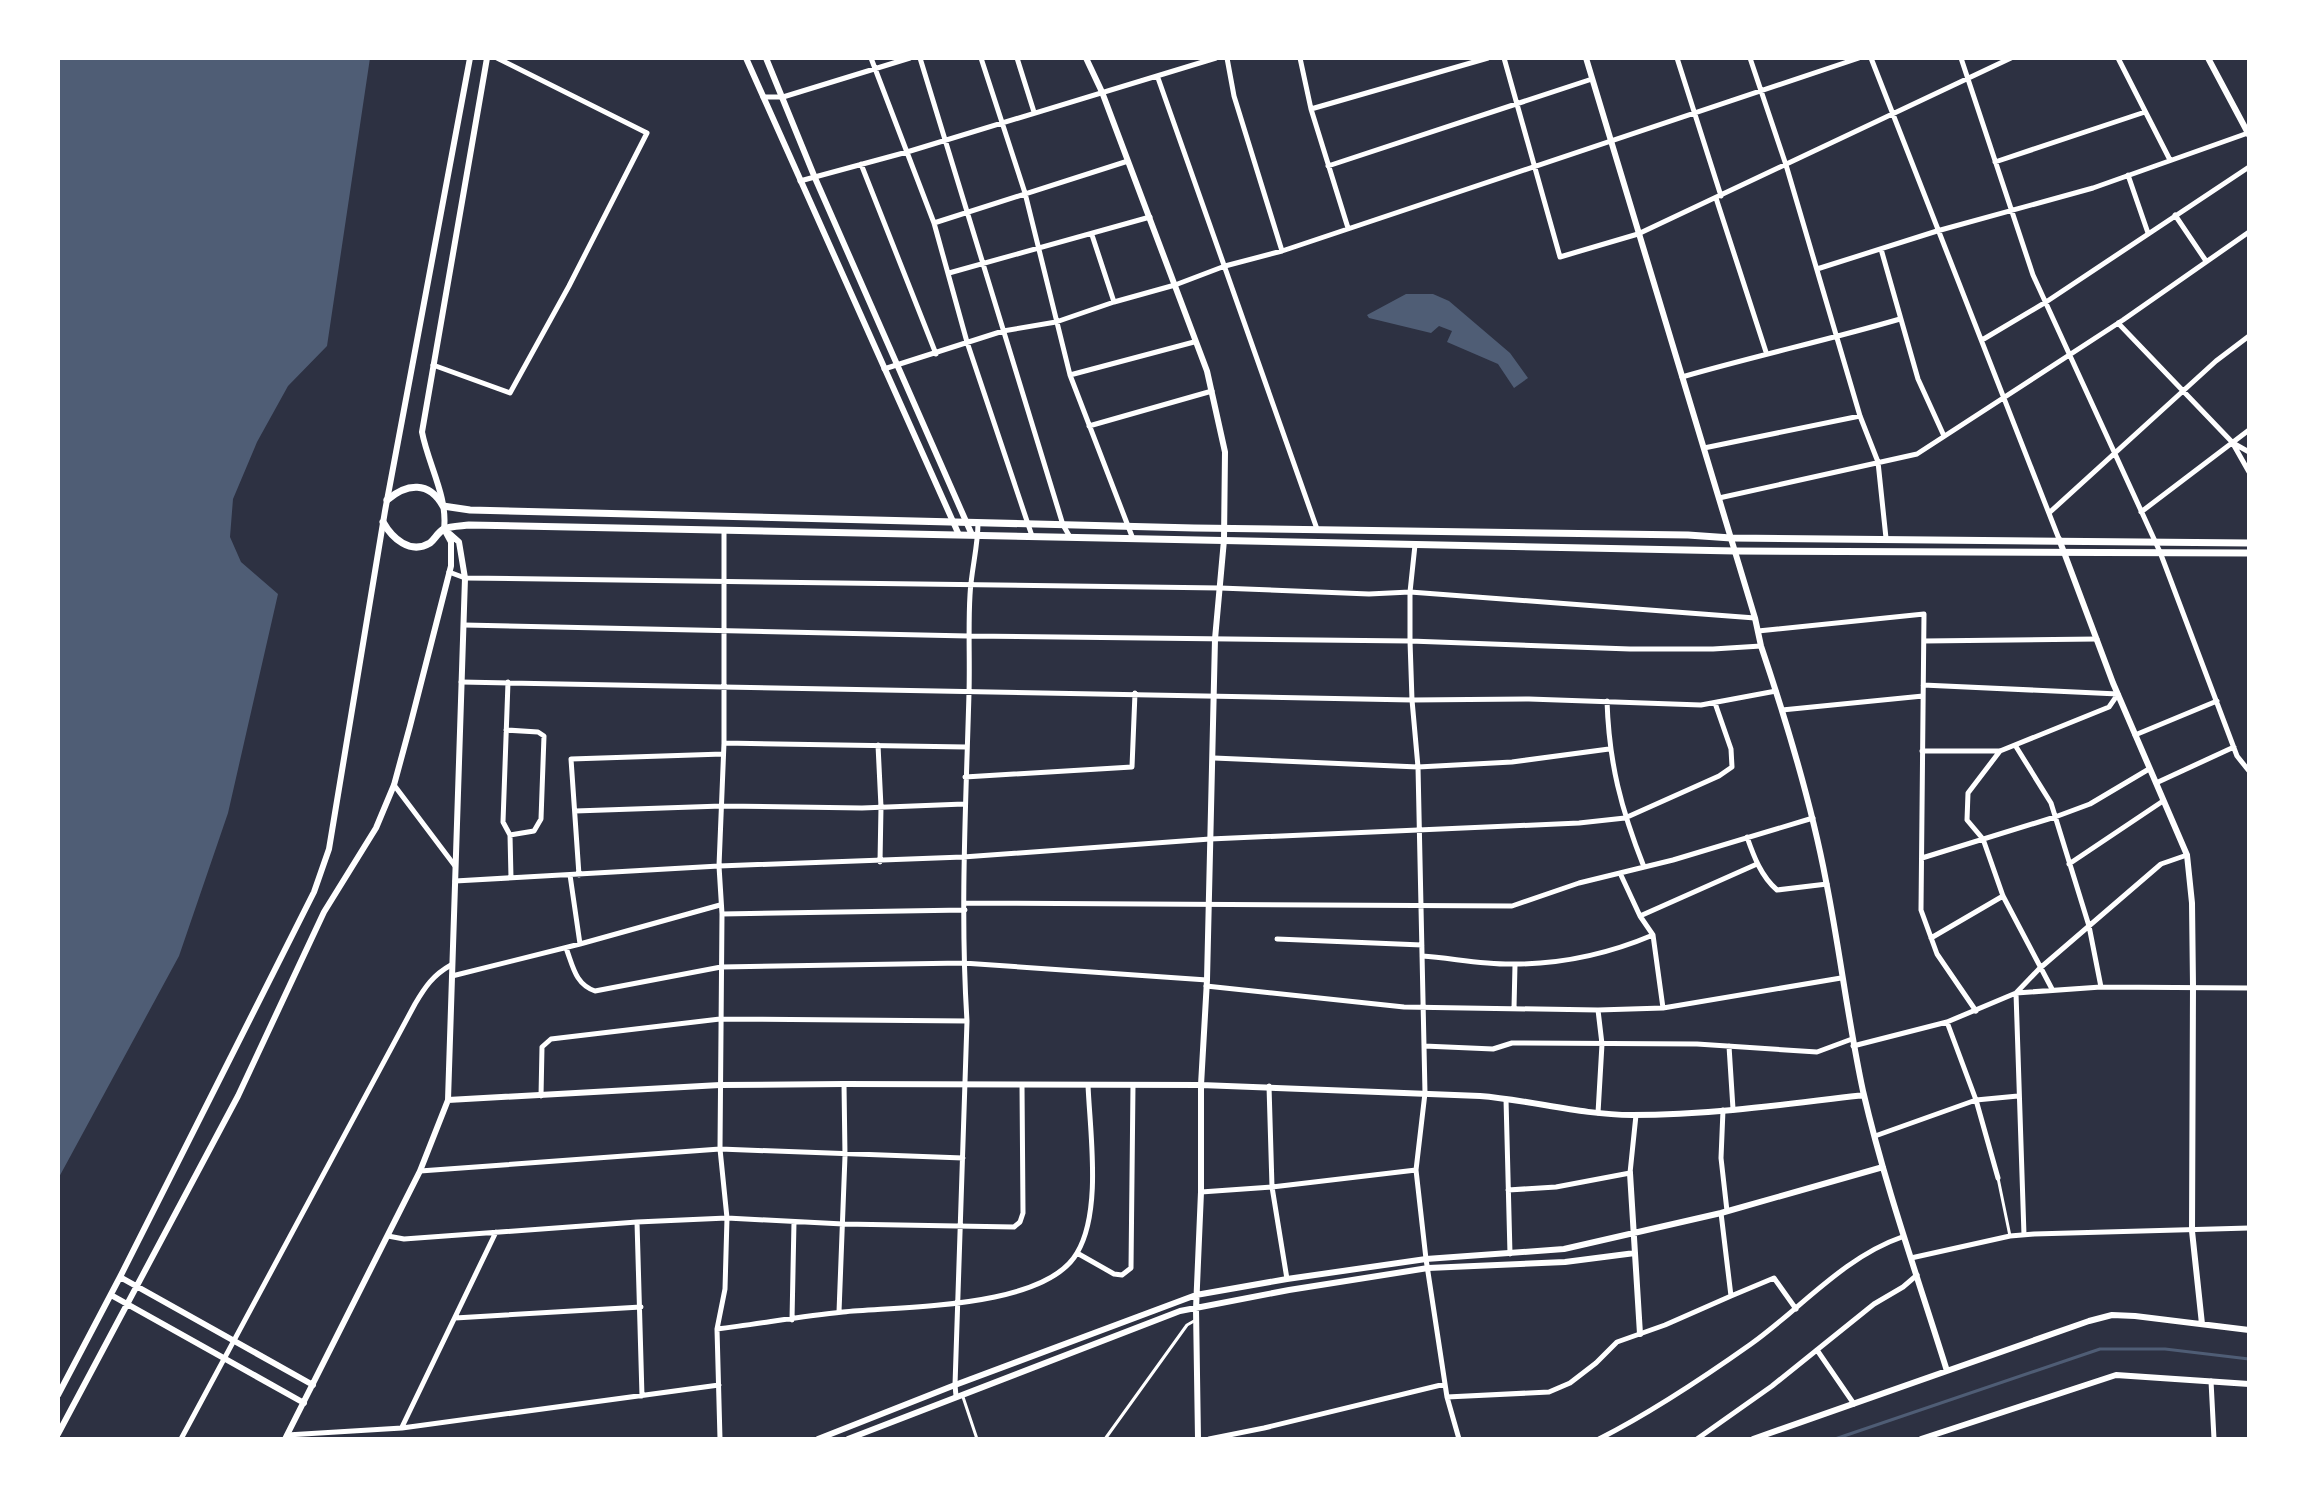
<svg xmlns="http://www.w3.org/2000/svg" width="2307" height="1497" font-family="Raleway,sans-serif">
	<rect width="100%" height="100%" fill="#2d3142"/>
	<path fill="#4f5d75" d="M58 58H370L327 346 288 386 257 442 233 499 230 537 241 562 278 594 228 813 179 956 58 1179Z
		M1406 294H1433L1449 301 1510 353 1528 378 1514 388 1498 364 1447 342 1452 331 1439 326 1431 333 1369 318 1367 315Z"/>
	<g fill="none" stroke-linecap="round" stroke-linejoin="round">
		<path stroke="#4f5d75" stroke-width="3" d="M1835 1439 2100 1349H2165L2249 1359"/>
		<path stroke="#fff" stroke-width="3" d="M1998 1178 2010 1236
			M963 1397 977 1439
			M1105 1439 1187 1325 1194 1321"/>
		<path stroke="#fff" stroke-width="5" d="M871 58 934 223 967 342 1032 536
			M920 58 1063 525 1070 537
			M981 58 1025 193 1070 375 1133 539
			M1017 58 1034 112
			M1227 58 1234 96 1282 251
			M1300 58 1311 109 1348 228
			M1504 58 1560 257 1638 234 2011 58
			M1677 58 1721 196
			M1750 58 1786 165 1860 416 1878 462 1886 538
			M1871 58 2059 539
			M1961 58 2033 275 2160 552 2237 756 2249 771
			M2118 58 2170 160
			M1158 78 1317 529
			M763 97H783L910 58
			M1311 109 1488 58
			M1995 162 2145 112
			M861 164 936 354
			M1328 166 1592 79
			M2128 175 2148 233
			M800 181 907 152 1216 58
			M1716 198 1766 352
			M2175 215 2206 261
			M934 223 1128 161
			M1092 235 1114 302
			M1881 249 1918 379 1944 436
			M1817 269 1937 231 2093 188 2248 133
			M949 273 1150 217
			M2118 323 2232 442 2249 472
			M1982 340 2046 302 2249 167
			M433 365 510 393 569 286 647 133 497 58
			M884 369 1003 331 1056 322 1114 302 1175 285 1225 266 1282 251 1859 58
			M1070 375 1194 342
			M1682 377C1755 356 1828 340 1900 319
			M1089 426 1212 391
			M2233 443 2249 452
			M1704 448 1860 416
			M1719 498 1917 454 2123 320 2249 232
			M2141 512 2249 430
			M2049 513 2216 361 2249 336
			M1415 545 1410 592V641L1412 700 1418 767 1425 1093 1416 1170 1426 1259 1447 1397 1459 1439
			M449 572 465 578 1220 588 1369 594 1410 592 1755 618
			M464 625 968 636 1410 641 1630 649H1713L1761 646
			M1758 631 1924 614 1921 910 1937 954 1976 1011
			M1924 641 2097 639
			M461 682 1412 700 1529 699 1701 705 1776 691
			M508 682 503 822 510 835 511 878
			M1923 685 2118 694
			M1607 701C1609 763 1621 809 1644 867
			M1782 710 1923 696
			M506 730 538 732 544 736 541 819 534 831 510 835
			M2135 735 2217 701
			M724 743 966 747
			M878 745 881 807 880 862
			M2015 745 2051 803 2089 926 2101 987
			M1922 751H2000L2109 707 2118 694
			M2000 751 1968 793 1967 820 1983 839 2003 896 2052 989
			M1214 758 1418 767 1512 762 1609 749
			M965 777 1132 767 1135 693
			M2156 783 2234 747
			M394 785 455 866
			M575 811 722 806 862 808 964 804
			M1747 837C1754 857 1761 876 1777 890L1827 884
			M1922 858 2055 817 2090 804 2149 769
			M2069 864 2163 801
			M1620 873 1640 916 1653 935 1663 1008
			M570 875 580 944
			M579 875 571 759 723 754
			M455 881 719 866 963 857 1210 839 1579 823 1625 818 1719 776 1732 767 1731 749 1715 703
			M966 903 1512 906 1579 883 1673 860 1813 818
			M722 914 965 910
			M1640 916 1757 864
			M1931 938 2003 896
			M1277 939 1422 945
			M566 948C573 966 575 984 595 991L721 967 963 963 1207 980
			M1422 956C1452 958 1484 965 1515 964 1563 964 1608 954 1653 935
			M452 976 580 944 720 905
			M1206 986 1404 1007 1598 1010 1663 1008 1841 978
			M1514 1008 1515 965
			M1598 1010 1602 1044 1598 1113
			M1947 1022 1976 1100 1998 1178
			M1424 1046 1493 1049 1512 1043 1697 1044 1817 1052 1852 1039
			M1729 1046 1733 1109
			M1853 1046 1947 1022 2016 993 2101 987 2249 988
			M1269 1086 1272 1187 1287 1279
			M541 1096 542 1047 551 1039 720 1019 967 1021
			M1506 1099 1510 1254
			M1723 1110 1721 1158 1727 1211
			M1875 1136 1976 1100 2018 1096
			M420 1171 720 1149 963 1158
			M1508 1190 1556 1187 1630 1173 1636 1115
			M1201 1192 1272 1187 1416 1170
			M637 1222 642 1396
			M2024 1235 2016 993 2039 969 2161 864 2187 855
			M388 1236 404 1239 637 1222 727 1218 843 1224 1014 1227 1020 1222 1023 1213 1022 1085
			M1077 1253 1114 1274 1122 1275 1131 1268 1133 1085
			M1911 1258 2010 1236 2034 1234 2249 1228
			M1731 1296 1774 1278 1796 1309
			M839 1312 845 1156 844 1084
			M455 1318 641 1307
			M792 1320 794 1222
			M717 1329C759 1324 801 1316 843 1312 903 1306 1045 1309 1077 1253 1102 1211 1090 1133 1088 1085
			M1817 1350 1854 1404
			M2211 1381 2214 1439
			M956 1396 955 1385 967 1021C960 912 966 802 969 693 970 660 968 628 970 595 971 571 978 547 978 523
			M1447 1397 1549 1392 1570 1383 1596 1363 1617 1342 1665 1325 1731 1296 1721 1213
			M402 1427 496 1232
			M287 1435 402 1428 719 1385
			M181 1439 415 1004C425 987 433 975 451 965
			M720 1439 717 1329 725 1289 727 1218 720 1149 722 914 719 866 724 743V530
			M1209 1439 1264 1428 1445 1384
			M1599 1439C1652 1412 1703 1378 1751 1344 1800 1309 1844 1257 1902 1237
			M1697 1439 1772 1386 1874 1304 1903 1287 1917 1275"/>
		<path stroke="#fff" stroke-width="6" d="M746 58 959 535
			M766 58 815 178 972 535
			M1086 58 1102 92 1207 371 1225 452 1224 540 1215 639 1207 980 1201 1085V1192L1196 1309 1198 1439
			M1586 58 1755 618 1761 646C1787 723 1811 801 1826 881 1840 951 1848 1021 1863 1091 1885 1186 1918 1278 1947 1371
			M2208 58 2249 135
			M444 529C448 497 428 464 422 432L487 58
			M2059 539 2113 683 2187 855 2192 903 2193 986 2192 1231 2202 1324
			M448 1100 720 1085 844 1084 1201 1085 1480 1096C1531 1100 1581 1115 1632 1115 1710 1115 1788 1104 1864 1095
			M1630 1173 1640 1334
			M120 1277 313 1385
			M111 1295 304 1403
			M58 1395 120 1277 314 892 329 849 385 511 470 58
			M58 1434 238 1096 324 912 376 828 394 785 410 726 451 566V542L444 529
			M285 1439 420 1171 448 1100 465 578 459 542 450 534
			M818 1439 955 1385 1196 1295 1287 1279 1426 1259 1564 1249 1721 1213 1883 1167
			M848 1439 1180 1311 1289 1290 1428 1268 1565 1262 1635 1253
			M1753 1439 2089 1321 2112 1315 2135 1316 2249 1330
			M1921 1439 2116 1375 2249 1384"/>
		<path stroke="#fff" stroke-width="7" d="M387 500C407 483 429 481 443 506L470 510 1194 528 1688 535 1731 538 2249 543
			M383 522C392 538 410 555 430 543 435 539 438 532 444 529 450 526 462 526 469 525L1735 551 2249 553"/>
	</g>
	<rect width="2307" height="1497" fill="none" stroke="#ffffff" stroke-width="120"/>
</svg>
